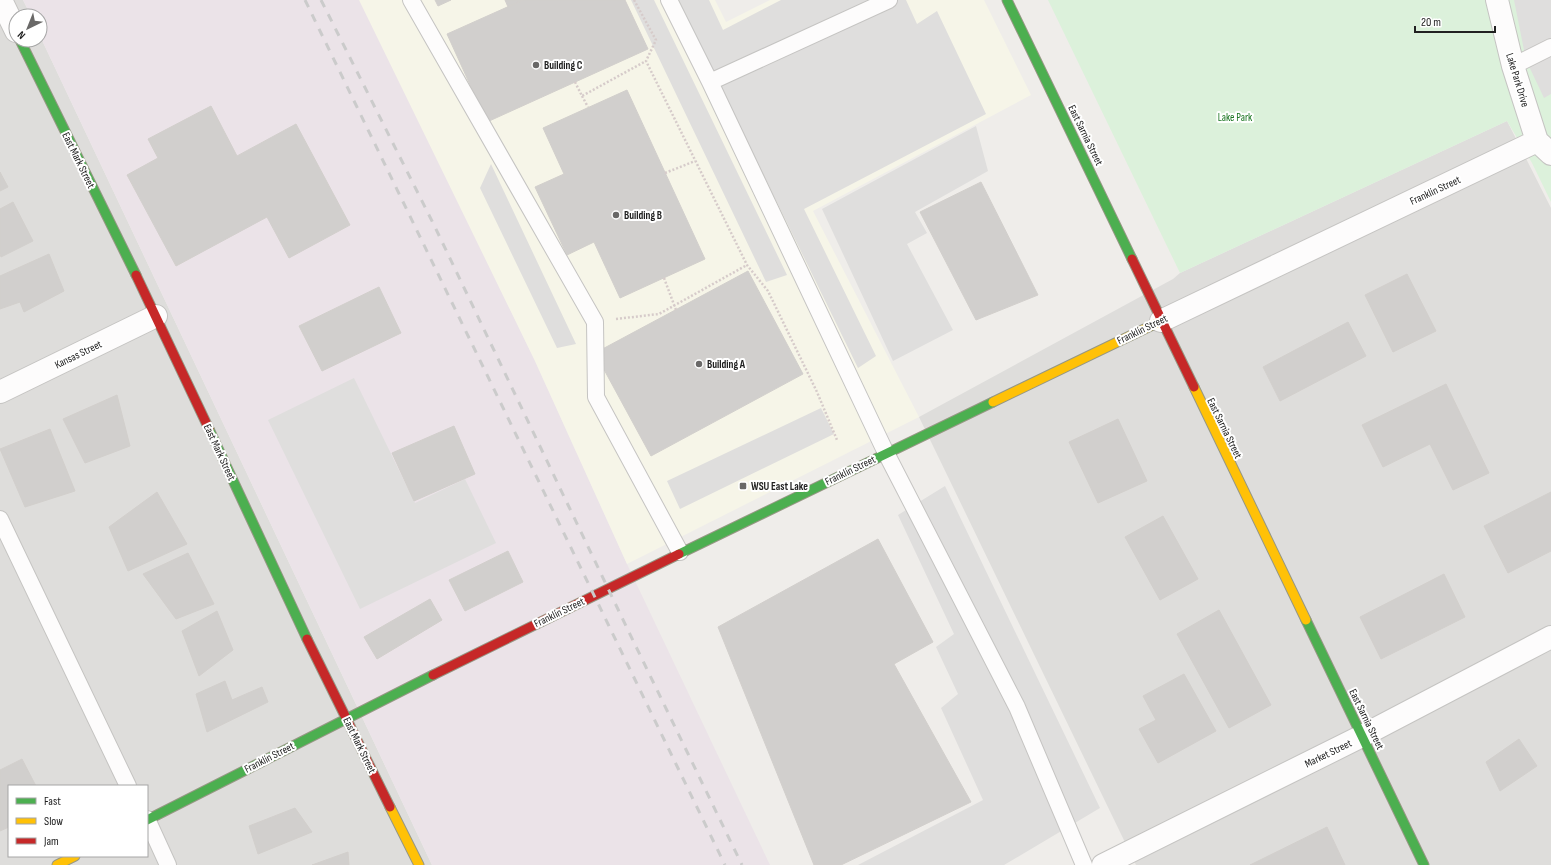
<svg xmlns="http://www.w3.org/2000/svg" width="1551" height="865" font-family="'Sofia Sans Condensed',sans-serif">
	<rect width="100%" height="100%" fill="#efedea"/>
	<path fill="#dedddb" fill-rule="evenodd" d="M0 0H23L31 16H16V40H40V36L432 865H0ZM9 786H147V856H9Z
		M1507 121 1551 208V865H1136L919 417 1173 279 1180 273Z"/>
	<path fill="#ebe3e8" d="M23 0H361L535 361 627 564 770 865H432L40 36V16H31Z"/>
	<path fill="#f6f5e8" d="M359 0H715L726 22 770 0H984L1031 95 813 211 919 417 627 564 535 361Z"/>
	<path fill="#dcf1db" d="M1048 0H1551V202L1532 163 1507 121 1180 273Z"/>
	<path fill="#dfdedd" d="M631 0H654L787 275 766 282Z
		M678 0H709L723 30 781 0H906L917 24 937 11 986 114 804 209 876 356 858 368Z
		M1514 0H1551V94L1544 98 1526 60Z
		M976 126 988 171 915 212 927 233 907 244 953 330 893 361 822 209Z
		M491 164 576 344 557 348 480 188Z
		M354 378 415 503 465 479 496 543 360 609 268 420Z
		M821 408 834 434 680 509 667 481Z
		M945 486 1100 808 1004 865H858L983 800 941 708 958 694 936 647 954 634 898 515Z"/>
	<path fill="#d1cfcd" stroke="#d2cfcc" d="M435 0H451L438 6Z
		M505 0H523L508 7Z
		M523 0H625L648 49 487 122 447 34Z
		M627 90 705 259 620 298 594 242 567 255 535 187 564 174 543 128Z
		M211 106 237 156 296 124 350 225 289 258 267 217 176 266 127 175 158 158 148 139Z
		M0 172 8 187 0 191Z
		M981 182 1038 295 976 320 920 212Z
		M13 202 33 241 1 257 0 254V209Z
		M49 254 64 291 24 312 20 302 0 309V276Z
		M748 271 803 374 651 456 595 353Z
		M1407 274 1436 331 1393 352 1365 295Z
		M379 287 401 333 322 371 299 326Z
		M1348 322 1366 356 1280 401 1263 367Z
		M1446 384 1489 473 1453 490 1430 444 1383 467 1362 425Z
		M117 395 130 446 85 463 63 419Z
		M1118 419 1147 481 1098 503 1069 442Z
		M454 426 475 474 414 501 392 453Z
		M50 429 75 491 25 507 0 449Z
		M157 492 187 544 128 571 109 527Z
		M1551 492V551L1508 573 1484 526Z
		M1163 516 1198 579 1160 600 1125 537Z
		M878 539 933 642 894 664 971 802 841 865H814L718 627Z
		M508 551 523 582 465 611 449 580Z
		M188 553 214 604 176 619 143 574Z
		M1444 574 1465 617 1381 659 1360 617Z
		M430 599 442 620 377 659 364 637Z
		M1219 610 1271 705 1229 728 1177 634Z
		M217 611 233 650 199 676 182 631Z
		M1184 674 1216 731 1158 763 1139 729 1156 720 1143 696Z
		M225 681 232 700 262 687 268 702 207 732 196 694Z
		M1519 739 1537 766 1500 791 1486 762Z
		M22 759 36 786H9V827L0 831V770Z
		M295 808 312 832 258 854 249 826Z
		M1327 827 1345 865H1250Z
		M348 852 349 865H312Z"/>
	<g fill="none" stroke-linecap="round" stroke-linejoin="round">
		<g stroke="#c5c4c2" stroke-width="18">
			<path id="lane" d="M411 0 595 322 596 397 680 552
				M669 0 710 82 886 453 1017 707 1084 865
				M1513 66 1551 47
				M710 82 889 0
				M0 519 128 786
				M147 819 168 865"/>
		</g>
		<g stroke="#c5c4c2" stroke-width="24">
			<path id="street" d="M1 0 16 31
				M1497 0 1513 66 1537 141 1551 154
				M1161 321 1537 141
				M0 392 156 316
				M1103 865 1362 736 1551 637"/>
		</g>
		<g stroke="#969784" stroke-width="11">
			<path id="fast" d="M1007 0 1132 259
				M20 40 136 275
				M209 429 307 639
				M679 554 993 402
				M1306 620 1424 865
				M147 820 433 675"/>
		</g>
		<g stroke="#969784" stroke-width="11">
			<path id="slow" d="M1194 387 1306 620
				M993 402 1161 321
				M390 807 419 865
				M57 865 75 856"/>
		</g>
		<g stroke="#969784" stroke-width="11">
			<path id="jam" d="M1132 259 1194 387
				M136 275 209 429
				M307 639 390 807
				M433 675 679 554"/>
		</g>
		<path stroke="#d6cbca" stroke-width="2.5" stroke-dasharray="2 2" stroke-linecap="butt" d="M634 0 656 40 646 61 747 265 768 291 817 392 837 440
			M575 82 582 96 646 61
			M582 96 588 107
			M665 173 695 161
			M664 278 676 310
			M616 319 659 314 747 265"/>
		<use href="#lane" stroke="#fdfcfc" stroke-width="16"/>
		<use href="#street" stroke="#fdfcfc" stroke-width="22"/>
		<use href="#fast" stroke="#4caf50" stroke-width="9"/>
		<use href="#slow" stroke="#ffc107" stroke-width="9"/>
		<use href="#jam" stroke="#c62828" stroke-width="9"/>
		<path stroke="#cbcbcb" stroke-width="3" stroke-dasharray="8 8" stroke-linecap="butt" d="M305 0 725 865
			M321 0 434 225 626 626 742 865"/>
	</g>
	<g fill="#696867" stroke="#fff" stroke-width="1.5">
		<circle cx="536" cy="65" r="4"/>
		<circle cx="616" cy="215" r="4"/>
		<circle cx="699" cy="364" r="4"/>
		<rect x="739" y="482" width="8" height="8" rx="2"/>
	</g>
	<g text-anchor="middle" stroke-width="4" stroke-linejoin="round" paint-order="stroke">
		<g font-size="11" font-weight="bold" fill="#212121" stroke="#fff" text-anchor="start">
			<text x="544" y="69">Building C</text>
			<text x="624" y="219">Building B</text>
			<text x="707" y="368">Building A</text>
			<text x="751" y="490">WSU East Lake</text>
		</g>
		<g font-size="11" fill="#212121" stroke="#fff">
			<text transform="translate(1518 80) rotate(73)" y="4">Lake Park Drive</text>
			<text transform="translate(1086 135) rotate(64)" y="4">East Sarnia Street</text>
			<text transform="translate(79 160) rotate(64)" y="4">East Mark Street</text>
			<text transform="translate(1435 190) rotate(-25)" y="4">Franklin Street</text>
			<text transform="translate(1142 329) rotate(-26)" y="4">Franklin Street</text>
			<text transform="translate(78 354) rotate(-26)" y="4">Kansas Street</text>
			<text transform="translate(1225 428) rotate(64)" y="4">East Sarnia Street</text>
			<text transform="translate(220 452) rotate(65)" y="4">East Mark Street</text>
			<text transform="translate(850 470) rotate(-26)" y="4">Franklin Street</text>
			<text transform="translate(559 612) rotate(-26)" y="4">Franklin Street</text>
			<text transform="translate(1367 719) rotate(64)" y="4">East Sarnia Street</text>
			<text transform="translate(360 745) rotate(64)" y="4">East Mark Street</text>
			<text transform="translate(1328 753) rotate(-26)" y="4">Market Street</text>
			<text transform="translate(269 757) rotate(-27)" y="4">Franklin Street</text>
		</g>
		<g font-size="11" fill="#197520" stroke="#fff">
			<text x="1235" y="121">Lake Park</text>
		</g>
	</g>
	<rect x="8" y="785" width="140" height="72" fill="#ffffff" stroke="#a6a6a6"/>
	<rect x="16" y="798" width="20" height="6" fill="#4caf50" stroke="#a6a6a6"/>
	<text x="44" y="805" font-size="12" fill="#212121">Fast</text>
	<rect x="16" y="818" width="20" height="6" fill="#ffc107" stroke="#a6a6a6"/>
	<text x="44" y="825" font-size="12" fill="#212121">Slow</text>
	<rect x="16" y="838" width="20" height="6" fill="#c62828" stroke="#a6a6a6"/>
	<text x="44" y="845" font-size="12" fill="#212121">Jam</text>
	<g transform="translate(28 28) rotate(223)"><circle r="19" fill="#ffffff" stroke="#a6a6a6"/>
	<path d="M0-3L7 15L0 10L-7 15Z" fill="#696867"/>
	<text y="-6" font-size="11" font-weight="bold" text-anchor="middle" fill="#212121">N</text>
	</g>
	<path d="M1415 26v6h80v-6" fill="none" stroke="#212121" stroke-width="2"/>
	<text x="1421" y="26" font-size="12" fill="#212121" stroke="#ffffff" stroke-width="3" paint-order="stroke">20 m</text>
</svg>
